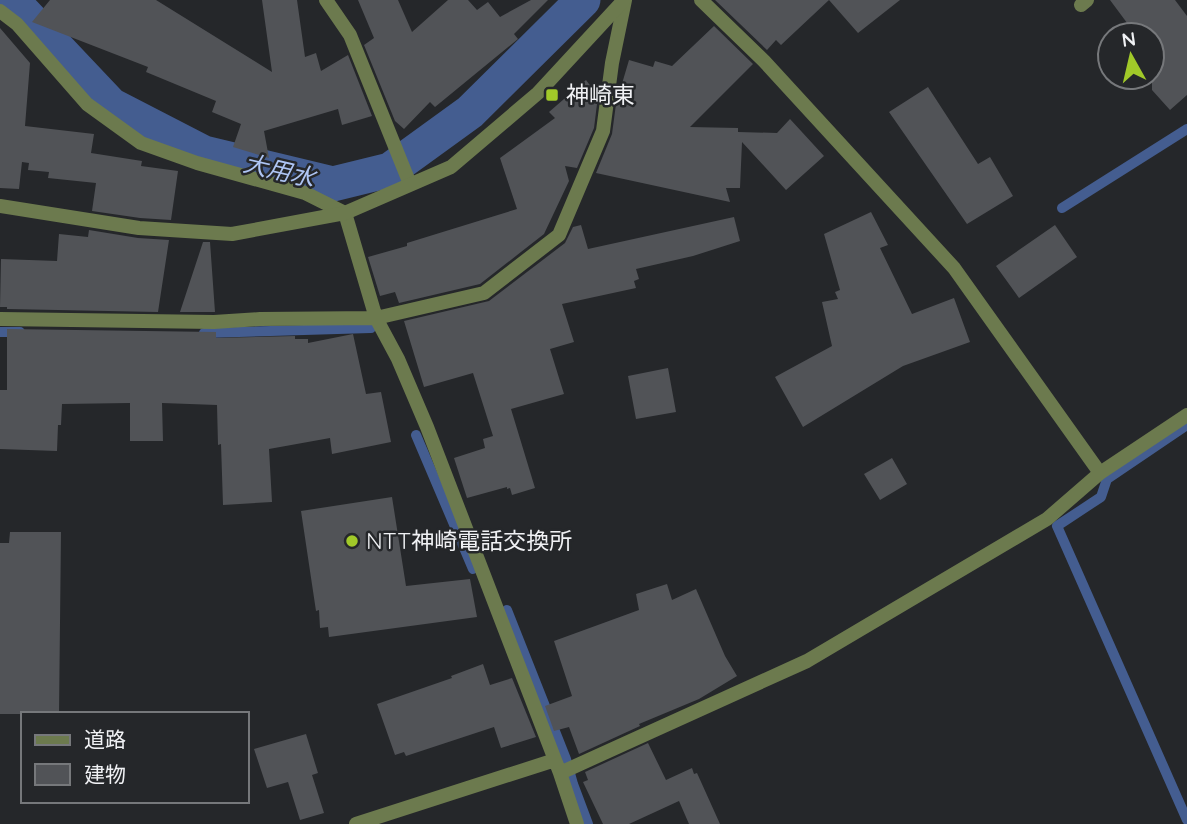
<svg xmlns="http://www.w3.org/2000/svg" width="1187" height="824" font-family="Quicksand,'Noto Sans JP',sans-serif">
	<rect width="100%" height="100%" fill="#25272a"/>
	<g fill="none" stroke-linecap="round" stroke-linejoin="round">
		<path stroke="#445d90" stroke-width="10" d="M1062 208 1187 129
			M0 332H20
			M204 333 371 328
			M1187 425 1107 479 1101 497 1057 526 1187 820
			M416 435 473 569
			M507 610 566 759 573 784 588 824"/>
		<path stroke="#445d90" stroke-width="35" d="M8 0 23 12 111 105 204 153 333 184 390 170 470 112 583 0"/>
	</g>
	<path fill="#515357" d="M50 0H156L272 72 262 0H297L305 57 316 53 321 71 348 55 372 116 342 125 338 109 264 131 269 158 233 147 241 124 212 112 216 101 146 72 148 67 32 22Z
		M358 0H398L412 32 448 0H468L477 10 488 2 500 17 531 0H548L514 34 518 39 435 107 430 102 404 129 395 121 364 45 374 38Z
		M715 0H900L858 33 829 0 781 45 776 40 767 50Z
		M1110 0H1175L1187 16V95L1170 110 1152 90V35H1136Z
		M714 26 753 64 690 127 738 128V132L777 133 790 119 824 156 786 190 742 142 740 188H726L730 202 596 173 612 134 616 104 629 60 653 67 655 61 672 66Z
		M0 28 30 63 25 126 94 134 91 153 142 161 141 166 178 171 171 220 140 218 92 211 96 183 48 178 49 172 28 170 29 163 22 162 19 189 0 188Z
		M586 80 598 96 594 128 577 168 565 166 569 181 544 234 480 284 399 303 395 292 380 296 368 257 407 246V243L517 209 500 158 555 118 549 112Z
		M928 87 978 164 990 157 1013 196 967 224 889 112Z
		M871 212 888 245 880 248 912 314 954 298 970 342 903 366 803 427 775 377 832 346 822 302 838 299 835 292 840 290 824 234Z
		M734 217 740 241 693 256 636 269 639 279 634 281 636 288 562 304 574 342 550 349 564 394 511 409 535 488 512 495 510 488 507 489V487L467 498 454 458 485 448 483 439 493 436 473 373 424 387 404 321 489 301 565 243 573 227 581 225 588 249Z
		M1055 225 1077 257 1019 298 996 266Z
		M89 230 138 238 169 240 158 312 7 309V307H0L1 259 57 261 59 234 88 237Z
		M203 242H210L215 312H180Z
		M7 329 216 332V338L295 336V339H308V343L353 334 366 394 381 392 391 442 332 454 330 438 269 449 272 502 223 505 221 444 218 445 217 405 162 403 163 441H130V403L62 404 61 425H58L57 451 0 449V390H7Z
		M668 368 676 412 636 419 628 376Z
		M892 458 907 484 880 500 864 474Z
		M392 497 406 586 470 579 477 617 329 637 328 627 320 628 319 610 316 611 301 511Z
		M10 532H61L59 714H0V543H9Z
		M667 584 672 600 696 589 725 656 737 676 699 699 639 724 640 726 579 754 569 727 554 731 545 706 572 696 554 641 639 610 636 594Z
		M483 664 490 685 512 678 536 737 501 748 494 727 406 756 404 752 395 755 377 704 452 678 451 676Z
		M306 734 318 773 312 775 324 813 300 820 288 782 267 788 254 749Z
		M648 743 666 780 692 768 694 774 697 773 720 824H689L679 801 629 824H603L583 782 588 780 585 772Z"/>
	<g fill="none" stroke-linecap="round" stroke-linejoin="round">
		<path stroke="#6c7a4e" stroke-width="14" d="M326 0 350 35 410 184
			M701 0 764 61 954 268 1100 473
			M1081 5 1087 0
			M0 11 17 24 87 104 141 143 197 163 305 193 345 213 376 318 398 359 427 427 560 773 577 824
			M0 319 214 322 260 319 376 318 484 293 559 235 603 131 612 63 625 0
			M560 773 807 661 1047 519 1100 473 1187 415
			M356 824 555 760"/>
		<path stroke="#6c7a4e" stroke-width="14" d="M0 206 139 228 232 234 345 213 451 167 538 93 624 0"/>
	</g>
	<g fill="#a1c929" stroke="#25272a" stroke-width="2.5">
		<rect x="545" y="88" width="14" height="14" rx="3.5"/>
		<circle cx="352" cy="541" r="7"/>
	</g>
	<g text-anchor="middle" stroke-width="5" stroke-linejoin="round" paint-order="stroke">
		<g font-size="23" fill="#f0f1f4" stroke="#25272a" text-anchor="start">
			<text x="566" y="103">神崎東</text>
			<text x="366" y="549">NTT神崎電話交換所</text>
		</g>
		<g font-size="24" font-style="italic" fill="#aec5f4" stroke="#25272a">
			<text transform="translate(279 171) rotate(13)" y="8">大用水</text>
		</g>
	</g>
	<rect x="21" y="712" width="228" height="91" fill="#25272a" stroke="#76787b" stroke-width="2"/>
	<rect x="35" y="735" width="35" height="10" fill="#6c7a4e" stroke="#76787b" stroke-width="2"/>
	<text x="84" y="747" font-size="21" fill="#f0f1f4">道路</text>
	<rect x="35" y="764" width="35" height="21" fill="#515357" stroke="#76787b" stroke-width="2"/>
	<text x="84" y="782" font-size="21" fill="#f0f1f4">建物</text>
	<g transform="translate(1131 56) rotate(352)"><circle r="33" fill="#25272a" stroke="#76787b" stroke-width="2"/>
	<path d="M0-5L12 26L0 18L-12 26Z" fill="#a1c929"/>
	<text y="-10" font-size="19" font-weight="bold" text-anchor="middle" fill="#f0f1f4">N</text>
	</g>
</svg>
